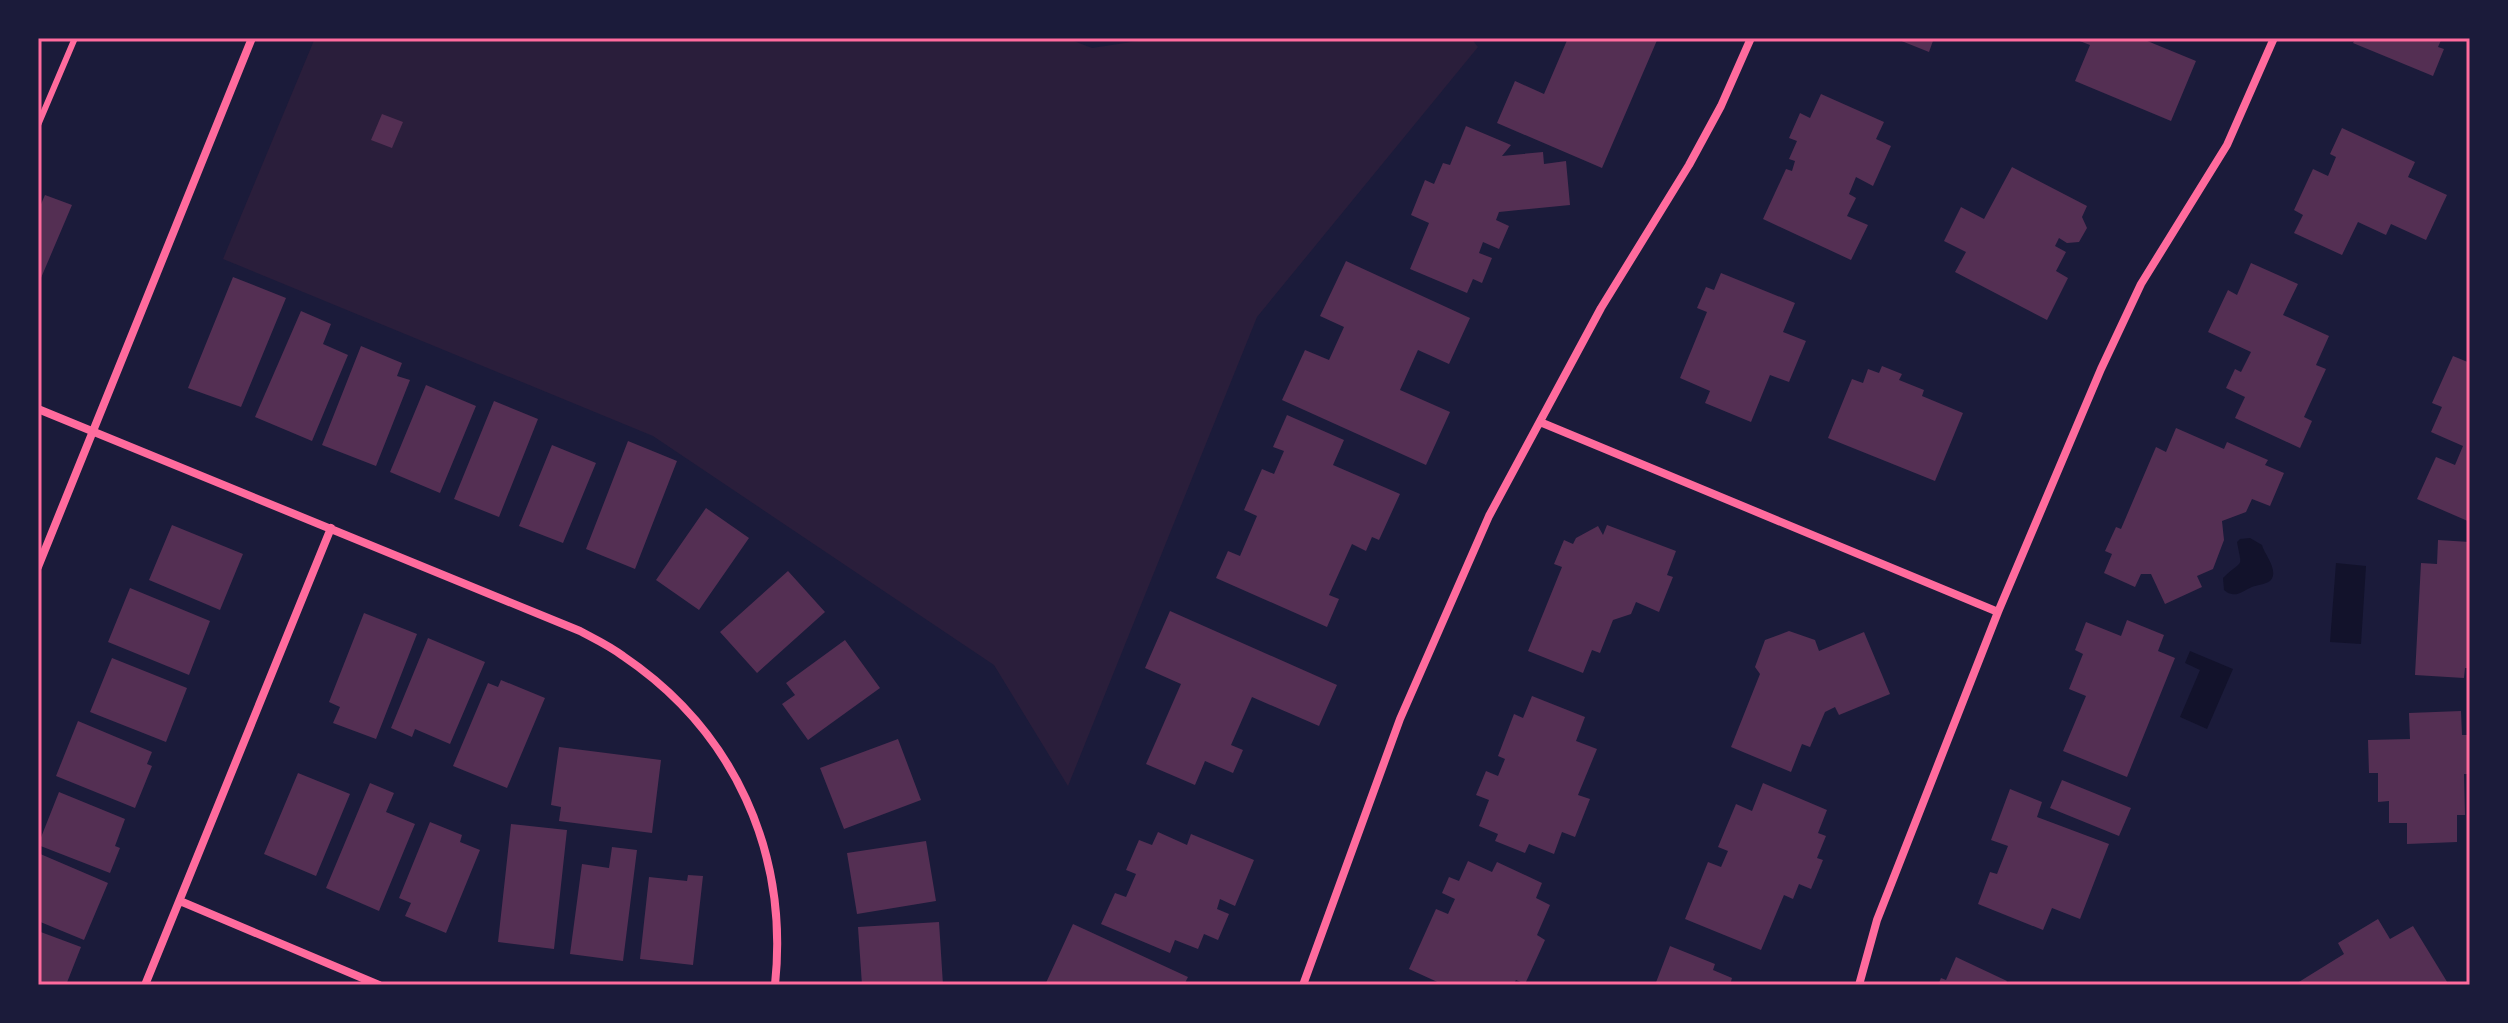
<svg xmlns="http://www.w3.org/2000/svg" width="2508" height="1023" font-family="Montserrat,sans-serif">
	<rect width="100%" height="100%" fill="#1b1b3a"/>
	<path fill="#2a1e3b" d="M315 38H1066L1092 48 1158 38H1471L1478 47 1257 317 1068 786 994 665 653 436 223 259Z"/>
	<path fill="#12122b" d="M2250 538 2262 545C2264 554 2280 571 2270 581 2266 584 2257 585 2252 587 2242 591 2239 597 2228 593L2224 590 2223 578C2244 558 2242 570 2237 542L2240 539Z
		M2336 563 2366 566 2361 644 2330 642Z
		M2190 651 2233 669 2207 729 2180 717 2200 670 2185 663Z"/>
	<path fill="#542f53" d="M1568 38H1658L1602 168 1497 123 1515 81 1544 94Z
		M1894 38H1934L1929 52Z
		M2072 38H2140L2196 61 2171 121 2075 81 2090 45Z
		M2356 38H2442L2438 47 2444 49 2433 76 2353 43Z
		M1821 94 1884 122 1876 139 1891 146 1873 186 1856 177 1849 194 1856 198 1847 216 1868 225 1851 260 1763 219 1786 169 1792 171 1795 161 1789 159 1797 141 1789 138 1800 113 1810 118Z
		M382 114 403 122 392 148 371 140Z
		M1466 126 1511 145 1502 156 1543 152 1544 164 1566 161 1570 205 1499 212 1496 220 1509 226 1499 249 1483 242 1479 253 1492 258 1482 283 1473 279 1467 293 1410 269 1429 223 1411 215 1425 180 1434 184 1443 163 1450 165Z
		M2342 128 2415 162 2408 177 2447 195 2426 240 2391 224 2386 235 2358 222 2342 255 2294 233 2303 215 2294 210 2313 169 2328 176 2336 157 2330 154Z
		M2012 167 2087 206 2082 217 2087 228 2079 242 2067 243 2059 238 2055 246 2066 252 2056 271 2068 278 2047 320 1955 272 1966 252 1944 241 1961 207 1984 219Z
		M45 195 72 205 38 285V211Z
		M1346 261 1470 318 1449 364 1418 350 1400 390 1450 412 1426 465 1282 400 1305 350 1329 360 1344 327 1320 316Z
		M2251 263 2298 284 2283 315 2329 336 2316 365 2326 369 2304 417 2312 421 2300 448 2235 418 2245 397 2226 388 2235 369 2241 372 2251 352 2208 332 2228 290 2237 295Z
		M1721 273 1795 303 1783 332 1806 341 1789 382 1770 375 1751 422 1705 403 1710 391 1680 378 1707 312 1697 308 1706 287 1714 290Z
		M233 277 286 298 241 407 188 388Z
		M301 311 331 324 323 344 348 355 312 441 255 417Z
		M361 346 402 363 397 376 410 380 376 466 322 445Z
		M2453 356 2470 363V522L2417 499 2436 457 2455 465 2463 446 2431 432 2442 407 2432 403Z
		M1882 366 1902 374 1899 380 1924 390 1922 396 1963 413 1935 481 1828 438 1852 379 1863 383 1868 369 1879 373Z
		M426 385 476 406 440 493 390 472Z
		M494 401 538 419 499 517 454 499Z
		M1287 415 1344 440 1333 465 1400 494 1379 540 1372 537 1366 551 1352 544 1329 595 1339 599 1327 627 1216 578 1228 551 1240 556 1257 516 1244 510 1262 469 1274 474 1284 451 1273 447Z
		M2176 428 2224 449 2227 442 2268 460 2265 465 2284 473 2270 506 2252 499 2246 512 2222 521 2224 540 2213 569 2197 576 2202 587 2165 604 2151 574H2141L2135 587 2104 573 2112 554 2105 551 2116 527 2121 529 2156 447 2166 452Z
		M628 441 677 461 635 569 586 549Z
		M552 445 596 463 563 543 519 526Z
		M706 508 749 538 699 610 656 580Z
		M172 525 243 554 220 610 149 580Z
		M1607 525 1676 551 1667 575 1673 577 1659 612 1636 602 1631 614 1613 620 1600 653 1592 650 1583 673 1528 651 1562 567 1554 564 1564 540 1573 544 1576 538 1598 526 1603 535Z
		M2438 540 2470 542V668H2465L2464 678 2415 675 2421 563 2437 564Z
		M788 571 825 612 757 673 720 632Z
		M130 588 210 621 189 675 108 642Z
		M1170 611 1337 685 1319 726 1252 697 1231 745 1243 750 1233 773 1205 761 1195 785 1146 764 1181 684 1145 668Z
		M364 613 417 634 376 739 333 723 340 707 329 702Z
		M2127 620 2164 635 2158 651 2175 658 2127 777 2063 751 2086 696 2069 689 2083 654 2075 650 2086 622 2121 636Z
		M1789 631 1815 640 1819 651 1864 632 1890 694 1839 715 1835 707 1825 712 1810 747 1802 744 1791 772 1731 747 1760 674 1755 667 1765 640Z
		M428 638 485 662 450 744 415 729 412 737 391 728Z
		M845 640 880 688 808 740 782 704 795 695 786 683Z
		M112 658 187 688 166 742 90 712Z
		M501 680 545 698 507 788 453 766 488 683 498 687Z
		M1532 696 1585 717 1576 741 1597 749 1578 795 1590 799 1575 837 1562 832 1554 854 1529 844 1525 853 1495 841 1498 834 1479 826 1489 800 1476 795 1486 771 1498 776 1505 759 1498 756 1514 714 1523 718Z
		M2461 711 2462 735H2470V774H2464L2465 815H2457V842L2407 844V823H2389V801L2378 802V773H2369L2368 740 2410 739 2409 713Z
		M78 721 152 752 147 764 152 766 135 808 56 776Z
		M898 739 921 800 844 829 820 768Z
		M559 747 661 760 652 833 559 821 561 807 551 805Z
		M298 773 350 794 316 876 264 854Z
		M2062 780 2131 808 2119 836 2050 808Z
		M370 783 394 793 386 812 415 824 379 911 326 888Z
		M1763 783 1827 810 1818 833 1826 836 1817 858 1823 860 1811 889 1799 884 1793 899 1784 895 1761 950 1685 919 1708 862 1721 867 1728 851 1718 847 1736 804 1752 811Z
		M2010 789 2042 802 2037 817 2109 844 2080 919 2052 908 2043 930 1978 904 1990 872 1997 874 2008 846 1991 840Z
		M59 792 125 819 115 846 120 848 110 873 38 845Z
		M430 822 462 835 460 842 480 850 446 933 405 916 411 903 399 898Z
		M511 824 567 830 554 949 498 942Z
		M1158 832 1187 845 1191 834 1254 860 1235 906 1220 899 1217 909 1229 914 1218 940 1204 934 1198 949 1175 940 1170 953 1101 924 1115 893 1126 897 1136 874 1126 870 1139 840 1152 845Z
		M926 841 936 901 857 914 847 853Z
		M612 847 637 850 623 961 570 954 582 864 609 868Z
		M38 853 108 883 84 940 38 921Z
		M1468 861 1492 872 1497 862 1542 883 1536 898 1550 905 1537 935 1545 940 1525 984 1516 980 1513 985H1444L1409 969 1436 909 1448 914 1455 899 1442 893 1449 877 1459 881Z
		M688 875 703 876 693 965 640 959 649 877 687 881Z
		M2378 919 2390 939 2413 926 2449 985H2294L2344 954 2338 943Z
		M939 922 943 985H862L858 927Z
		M1073 924 1188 977 1184 985H1045Z
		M38 931 81 947 66 985H38Z
		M1670 946 1715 964 1713 970 1732 978 1730 985H1655Z
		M1956 957 2007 981 2005 985H1938L1941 978 1946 980Z"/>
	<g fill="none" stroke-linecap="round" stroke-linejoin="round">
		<path stroke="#ff6b9d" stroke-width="6" d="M38 125 75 38"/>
		<path stroke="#ff6b9d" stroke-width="8" d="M38 409 580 631C595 639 610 646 623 656 734 731 789 852 775 985
			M1540 422 1998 612
			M38 567 252 38
			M180 901 379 985
			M145 985 331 528
			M1303 985 1400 719 1489 516 1601 308 1689 165 1721 106 1751 38
			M1859 985 1877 920 1998 612 2101 369 2141 284 2227 145 2274 38"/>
	</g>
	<rect width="2508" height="1023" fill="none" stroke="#1b1b3a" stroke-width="80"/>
	<rect x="40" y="40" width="2428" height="943" fill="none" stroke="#ff6b9d" stroke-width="3"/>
</svg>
